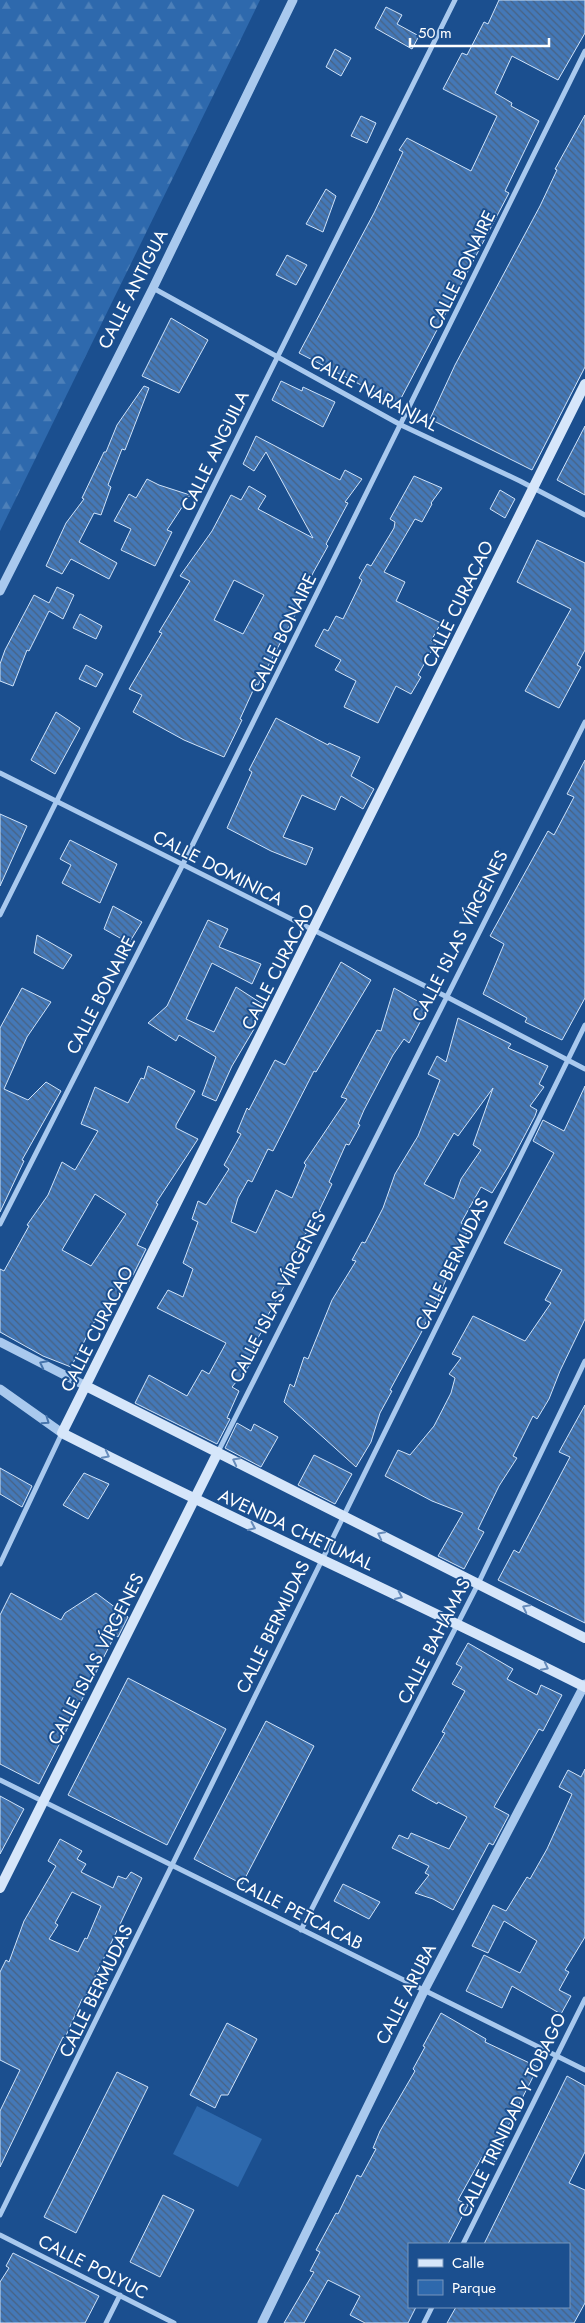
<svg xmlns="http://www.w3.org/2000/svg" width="585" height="2323" font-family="Jost,sans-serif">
	<defs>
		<pattern id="forest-firs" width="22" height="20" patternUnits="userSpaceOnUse" patternTransform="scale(1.25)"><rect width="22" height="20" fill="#2e69ad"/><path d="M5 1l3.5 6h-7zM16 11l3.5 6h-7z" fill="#4d80b9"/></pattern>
		<pattern id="building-back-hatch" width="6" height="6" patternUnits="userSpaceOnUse" patternTransform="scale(1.25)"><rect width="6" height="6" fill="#4478b7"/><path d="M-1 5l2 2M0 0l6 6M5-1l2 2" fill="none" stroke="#486282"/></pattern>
	</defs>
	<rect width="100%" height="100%" fill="#1b4f8f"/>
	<path fill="url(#forest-firs)" d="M0 0H260L0 531Z"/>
	<path fill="#2e69ad" d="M197 2106 262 2139 238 2187 173 2154Z"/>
	<path fill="url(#building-back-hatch)" stroke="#cfe3fa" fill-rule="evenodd" d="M499 0H585V33L558 80 512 56 495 93 512 103 511 106 539 121 505 191 509 193 398 404 299 353 374 213 403 152 399 150 407 138 471 171 497 116 443 89 462 53 467 55 484 22 488 24Z
		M386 7 402 15 397 24 419 36 412 49 375 28Z
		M335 49 351 58 341 76 326 67Z
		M585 115V367L532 470 430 419 455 365 540 206 557 170 555 169Z
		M361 116 376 123 367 143 351 136Z
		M326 189 336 196 323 232 306 224Z
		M287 255 307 265 296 285 276 275Z
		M171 318 208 340 179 393 142 376Z
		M281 381 302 391 303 387 335 402 323 427 272 400Z
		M144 386 149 388 125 450 122 449 108 485 111 487 101 515 94 513 79 542 117 563 109 579 71 559 62 574 46 566 66 523 84 499 82 498 104 452H106L117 425Z
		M585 426V495L557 480Z
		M256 436 340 480 345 470 362 479 345 502 348 503 326 544 328 546 313 573 303 595 305 596 258 685 256 684 240 719 242 720 224 757 184 740 133 712 142 695 129 689 162 633 159 632 190 581 180 576 212 531 231 495 241 500 249 486 266 496 258 509 313 538 266 452 254 471 243 464ZM234 580 264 595 243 634 214 620Z
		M414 476 442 488 431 503 432 504 422 522 415 519 384 572 405 582 396 601 441 623 431 641 436 643 418 675 421 677 411 694 396 686 378 723 344 707 356 681 335 670 341 660 315 646 324 629 328 631 336 616 343 619 362 580 359 578 367 564 371 566 394 528 395 522 390 519Z
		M147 479 159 485 190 495 167 530 172 532 155 566 121 550 131 529 114 521 129 494 136 498Z
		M500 490 515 499 505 518 490 509Z
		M537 540 585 563V650L577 665 581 667 559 708 525 691 571 609 517 582Z
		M57 587 74 595 63 619 49 611 29 651 27 650 13 686 0 681V664L5 650 34 595 49 603Z
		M80 614 102 626 96 639 73 628Z
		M86 665 103 674 96 687 79 679Z
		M56 712 80 728 55 774 31 760Z
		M276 718 328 745 329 743 360 757 351 776 374 789 363 809 341 796 335 810 302 795 283 837 313 848 306 865 271 851 227 828 252 772 249 770Z
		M585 760V998L562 1040 525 1022 527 1018 483 994 504 944 490 936 548 831 554 835 574 797 567 794Z
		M0 814 27 826 0 886Z
		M70 840 117 864 100 903 62 883 71 865 60 859Z
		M113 906 142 922 129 943 104 929Z
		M208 920 228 929 219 947 261 964 252 984 212 963 186 1019 214 1032 236 987 264 1005 251 1027 254 1029 232 1066 216 1101 202 1095 216 1057 179 1035 176 1041 148 1023 167 1006Z
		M37 935 72 955 63 969 34 953Z
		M341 962 371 980 316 1072 314 1071 273 1151 268 1149 252 1182 248 1180 238 1198 231 1222 256 1233 276 1190 292 1198 306 1165 304 1163 347 1099 341 1097 377 1030 381 1031 394 988 428 1007 409 1043 404 1039 393 1055 364 1110 358 1124 360 1125 349 1145 346 1144 329 1182 332 1184 319 1211 321 1212 292 1253 295 1254 287 1269 292 1272 262 1326 264 1327 253 1347 257 1349 246 1365 249 1366 232 1387 239 1391 227 1418 230 1419 217 1444 135 1403 149 1375 187 1396 202 1370 209 1374 226 1343 157 1308 168 1290 183 1297 193 1269 183 1263 198 1222 192 1219 198 1201 206 1205 229 1169 224 1165 241 1134 237 1132 247 1108 249 1110 275 1060 285 1065Z
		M22 988 51 1002 27 1037 4 1089 28 1100 46 1082 61 1091 22 1160 24 1161 0 1212V1028Z
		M458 1018 511 1044 508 1048 548 1066 539 1084 544 1087 530 1106 537 1110 535 1116 508 1167 492 1193 481 1187 461 1223 469 1226 461 1248 421 1333 390 1390 392 1391 380 1413 371 1442 356 1467 284 1402 290 1384 294 1387 304 1357 308 1359 332 1300 356 1261 352 1260 362 1242 365 1243 383 1208 395 1174 418 1136 440 1080 428 1074 437 1056 446 1062ZM493 1088 473 1145 481 1150 461 1179 454 1199 424 1184 454 1133 458 1136Z
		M148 1066 195 1091 176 1125V1128L198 1139 156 1203 158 1204 137 1245 146 1249 133 1275 128 1283 125 1281 108 1314 100 1311 71 1367 43 1356 0 1332V1269L4 1271 29 1226 27 1225 48 1195 62 1162 75 1170 98 1131 81 1124 95 1087 128 1103 141 1078 144 1079ZM95 1194 126 1214 91 1266 62 1250Z
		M585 1086V1319L560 1371 549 1399 537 1419 533 1416 513 1456 517 1458 499 1486 478 1529 484 1532 464 1569 438 1556 463 1513 432 1501 385 1476 398 1450 410 1455 434 1426 451 1393 455 1378 449 1374 461 1358 452 1354 473 1316 525 1341 551 1303 545 1300 562 1270 504 1243 554 1153 533 1141 543 1120 564 1131Z
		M585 1405V1623L498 1580 514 1550 519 1553 570 1457 559 1452Z
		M237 1423 251 1431 254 1424 278 1437 261 1467 225 1448Z
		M314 1455 352 1474 335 1504 298 1485Z
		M0 1468 32 1486 22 1507 0 1494Z
		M84 1473 109 1484 88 1519 63 1505Z
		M11 1593 61 1620 65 1613 96 1593 128 1617 118 1637 115 1635 39 1784 0 1764V1615Z
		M468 1643 513 1669 507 1679 537 1695 541 1685 562 1695 543 1731 539 1729 494 1807 509 1815 493 1845 489 1843 453 1910 433 1899 415 1893 429 1875 425 1873 429 1866 392 1848 399 1835 408 1839 411 1833 449 1849 467 1817 438 1802 437 1804 412 1790 445 1733 442 1732 465 1691 452 1684 462 1667 456 1664Z
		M128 1678 226 1729 167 1845 68 1795Z
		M266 1721 314 1746 242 1884 194 1859Z
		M585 1769V1937L565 1970 569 1972 559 1990 571 1996 561 2014 512 1986 502 2008 466 1991 484 1955 520 1973 537 1941 504 1921 488 1953 472 1946 493 1905 506 1911 527 1877 530 1879 547 1849 572 1794 559 1787 568 1770 581 1777Z
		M0 1796 24 1809 0 1854Z
		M60 1839 82 1851 77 1859 86 1864 81 1872 113 1888 118 1876 126 1879 131 1872 142 1878 84 2000 82 1999 65 2038 63 2037 0 2167V2111L20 2070 0 2060V1972L6 1960 9 1962 24 1921 56 1866 48 1861ZM72 1892 101 1906 87 1939 85 1938 78 1952 49 1939 58 1925 55 1923Z
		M343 1884 380 1902 369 1919 334 1901Z
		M441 2013 486 2039 485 2042 538 2067 507 2128 509 2129 494 2163 482 2157 458 2200 468 2205 448 2244H409V2307H416L408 2323H365L350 2315 360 2296 328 2280 304 2323H284L314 2272 310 2271 320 2252 316 2250 336 2213 338 2214 357 2175 361 2177 376 2149 373 2148 380 2131 415 2071 413 2069 425 2047 423 2046Z
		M227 2023 257 2039 228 2095H221L215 2108 190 2095Z
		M117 2072 148 2087 76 2233 44 2217Z
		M567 2076 585 2086V2152L569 2183 585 2190V2303L574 2323H447L456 2307H569V2244H484Z
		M163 2195 194 2210 160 2277 130 2262Z
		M13 2253 99 2296 85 2323H0V2282L9 2268 6 2266Z"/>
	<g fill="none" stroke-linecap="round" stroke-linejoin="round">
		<path stroke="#a9c9ee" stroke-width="5" d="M153 288 401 425 520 481 585 515
			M0 773 447 997 585 1069
			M0 915 455 0
			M0 1224 182 866 585 51
			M218 1452 585 722
			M0 1564 62 1433
			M0 1780 585 2070
			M301 1930 478 1584 585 1361
			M0 2215 585 1025
			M0 2235 174 2323
			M463 2244 585 1999
			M106 2323 120 2295
			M424 2323 432 2307"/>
		<path stroke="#a9c9ee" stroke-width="9" d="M0 591 153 288 293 0
			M0 1342 86 1386
			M0 1389 62 1433
			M262 2323 424 1991 585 1684"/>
		<path stroke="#d6e6fa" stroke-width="10" d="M585 384 62 1433C235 1521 412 1600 585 1687
			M86 1386 585 1638
			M0 1888 218 1452"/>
	</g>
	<defs><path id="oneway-chevron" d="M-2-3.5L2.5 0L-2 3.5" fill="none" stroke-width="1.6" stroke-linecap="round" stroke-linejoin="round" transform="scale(1.25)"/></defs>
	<g stroke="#4674ac">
		<use href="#oneway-chevron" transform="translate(43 1364) rotate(-153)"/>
		<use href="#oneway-chevron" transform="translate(46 1421) rotate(35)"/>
	</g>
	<g stroke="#668bba">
		<use href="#oneway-chevron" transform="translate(106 1455) rotate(27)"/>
		<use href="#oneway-chevron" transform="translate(236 1461) rotate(-153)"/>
		<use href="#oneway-chevron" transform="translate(252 1527) rotate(25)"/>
		<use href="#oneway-chevron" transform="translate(381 1535) rotate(-153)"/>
		<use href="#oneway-chevron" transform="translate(399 1596) rotate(25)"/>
		<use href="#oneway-chevron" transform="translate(526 1608) rotate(-153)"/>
		<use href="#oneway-chevron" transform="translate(545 1667) rotate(27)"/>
	</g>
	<g text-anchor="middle" stroke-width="4" stroke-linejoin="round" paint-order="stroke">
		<g font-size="18" fill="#fff" stroke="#1b4f8f">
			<text transform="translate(462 270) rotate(-64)" y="6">CALLE BONAIRE</text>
			<text transform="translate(133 289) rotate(-63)" y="6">CALLE ANTIGUA</text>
			<text transform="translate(374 393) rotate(28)" y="6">CALLE NARANJAL</text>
			<text transform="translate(215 451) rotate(-64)" y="6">CALLE ANGUILA</text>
			<text transform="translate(458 604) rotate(-64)" y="6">CALLE CURACAO</text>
			<text transform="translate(283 633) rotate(-64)" y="6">CALLE BONAIRE</text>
			<text transform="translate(218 868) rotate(27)" y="6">CALLE DOMINICA</text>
			<text transform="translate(460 936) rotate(-63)" y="6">CALLE ISLAS VÍRGENES</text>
			<text transform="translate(278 967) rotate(-63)" y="6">CALLE CURACAO</text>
			<text transform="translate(101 995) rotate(-63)" y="6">CALLE BONAIRE</text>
			<text transform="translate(452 1264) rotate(-64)" y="6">CALLE BERMUDAS</text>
			<text transform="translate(278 1297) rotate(-63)" y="6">CALLE ISLAS VÍRGENES</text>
			<text transform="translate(97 1329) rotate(-63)" y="6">CALLE CURACAO</text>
			<text transform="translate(296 1530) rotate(25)" y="6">AVENIDA CHETUMAL</text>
			<text transform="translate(273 1627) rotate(-64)" y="6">CALLE BERMUDAS</text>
			<text transform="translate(434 1641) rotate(-63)" y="6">CALLE BAHAMAS</text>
			<text transform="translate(96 1659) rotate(-63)" y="6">CALLE ISLAS VÍRGENES</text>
			<text transform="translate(299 1913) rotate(27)" y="6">CALLE PETCACAB</text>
			<text transform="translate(96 1991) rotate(-64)" y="6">CALLE BERMUDAS</text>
			<text transform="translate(406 1994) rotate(-63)" y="6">CALLE ARUBA</text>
			<text transform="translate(512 2115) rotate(-64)" y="6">CALLE TRINIDAD Y TOBAGO</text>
			<text transform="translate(93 2267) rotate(27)" y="6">CALLE POLYUC</text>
		</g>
	</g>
	<rect x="408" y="2243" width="162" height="65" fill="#1b4f8f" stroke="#7695bc"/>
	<rect x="418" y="2259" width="25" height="8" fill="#d6e6fa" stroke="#7695bc"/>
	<text x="452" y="2268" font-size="15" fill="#ffffff">Calle</text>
	<rect x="418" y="2280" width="25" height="15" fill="#2e69ad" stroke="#7695bc"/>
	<text x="452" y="2293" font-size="15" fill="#ffffff">Parque</text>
	<path d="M410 38v8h139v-8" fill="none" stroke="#ffffff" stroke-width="2.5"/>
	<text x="418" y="38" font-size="15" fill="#ffffff" stroke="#1b4f8f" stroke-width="4" paint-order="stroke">50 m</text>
</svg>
